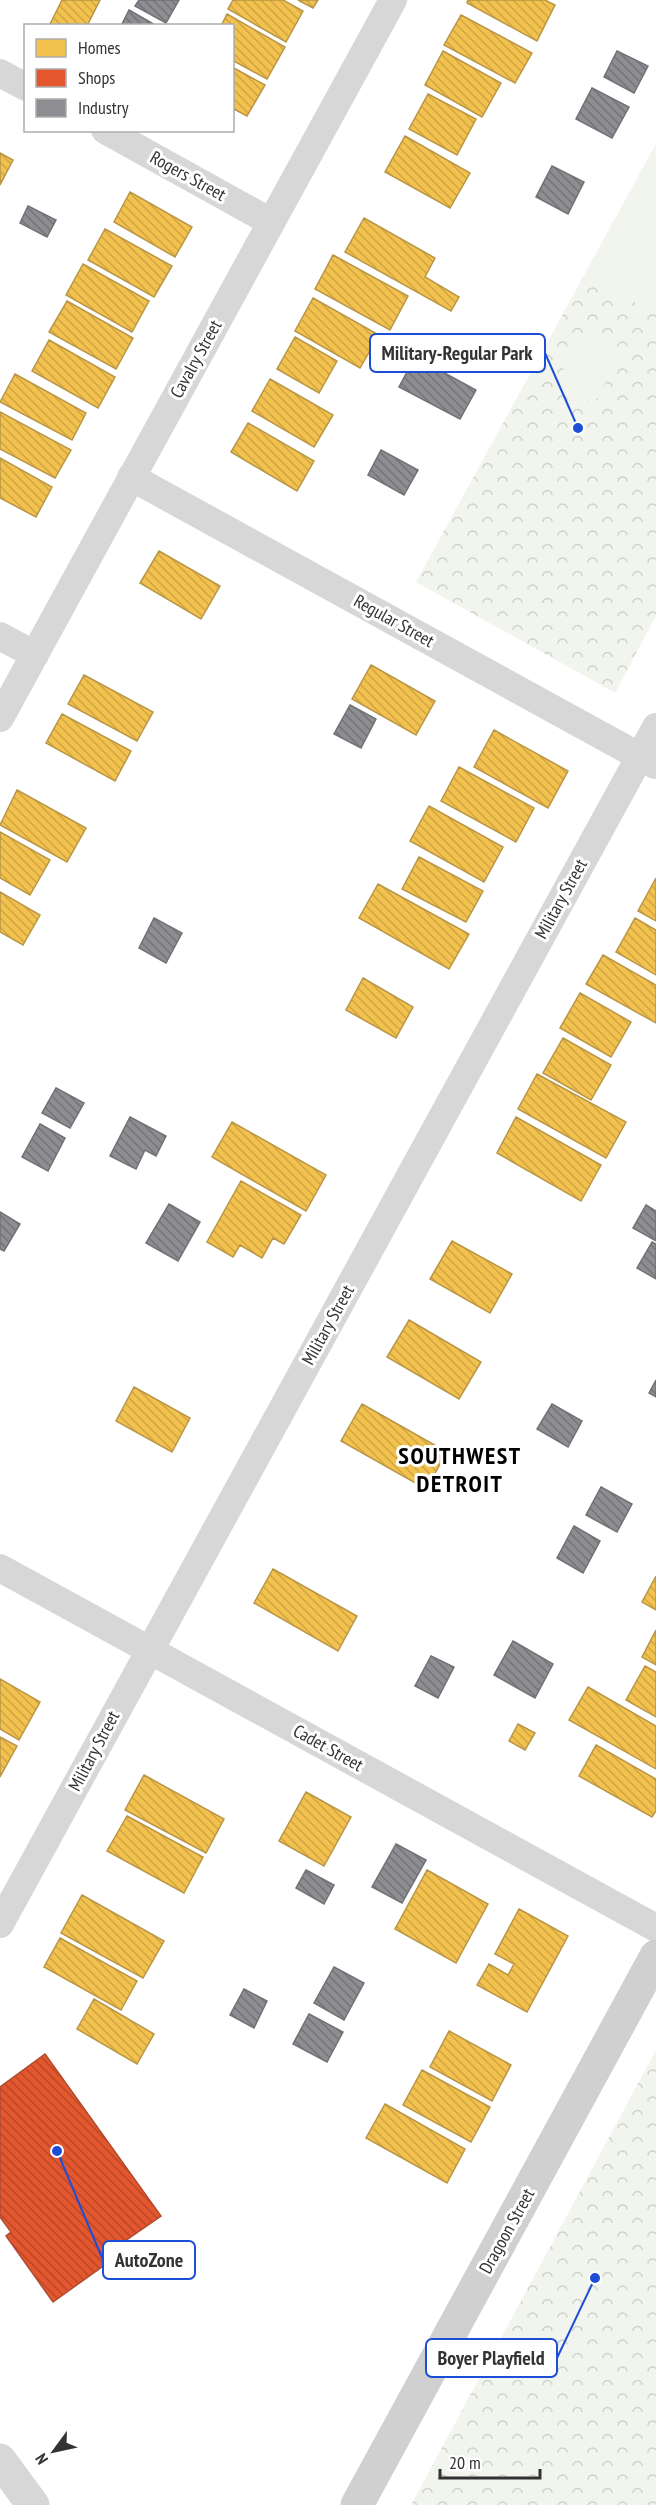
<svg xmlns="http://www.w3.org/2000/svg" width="656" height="2505" font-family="'PT Sans Narrow',sans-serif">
	<defs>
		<pattern id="park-crowns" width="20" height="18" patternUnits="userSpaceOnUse" patternTransform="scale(1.5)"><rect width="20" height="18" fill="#f1f5ed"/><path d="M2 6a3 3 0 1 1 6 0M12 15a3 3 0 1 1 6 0" fill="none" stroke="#cfd2cc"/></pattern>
		<pattern id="homes-back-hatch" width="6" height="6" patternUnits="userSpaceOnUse" patternTransform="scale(1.5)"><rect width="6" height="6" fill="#f2c14e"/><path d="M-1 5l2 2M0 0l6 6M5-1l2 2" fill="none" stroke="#d0a645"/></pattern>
		<pattern id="shops-back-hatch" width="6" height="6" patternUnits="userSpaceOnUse" patternTransform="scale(1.5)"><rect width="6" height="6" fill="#e4572e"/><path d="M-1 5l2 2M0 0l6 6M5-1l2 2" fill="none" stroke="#b94928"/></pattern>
		<pattern id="industry-back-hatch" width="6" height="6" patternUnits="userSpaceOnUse" patternTransform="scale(1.5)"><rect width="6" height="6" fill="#8d8d92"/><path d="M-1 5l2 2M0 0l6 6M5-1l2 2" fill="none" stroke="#747478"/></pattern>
	</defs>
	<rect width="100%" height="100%" fill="#fff"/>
	<path fill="url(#park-crowns)" d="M656 144V616L615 693 416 582Z
		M656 2050V2505H411Z"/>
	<path fill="#f1f5ed" d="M656 144V314L585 274Z
		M584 330 623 351 594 403 556 383Z"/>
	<path fill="url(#homes-back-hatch)" stroke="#b99646" stroke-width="1.5" d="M62 0H100L87 26H49Z
		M233 0H283L303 11 286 42 228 9Z
		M298 0H318L313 8Z
		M468 0H545L555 5 537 41 467 3Z
		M227 14 285 47 267 79 232 60V26H221Z
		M461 15 532 53 515 83 444 45Z
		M443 51 501 83 482 117 425 85Z
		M232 67 265 85 247 116 232 108Z
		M428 94 476 119 457 155 409 129Z
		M405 136 470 173 450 208 385 172Z
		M0 153 13 160 0 185Z
		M130 192 192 227 175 257 114 222Z
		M364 218 435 258 425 277 459 297 451 311 345 252Z
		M105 229 172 266 154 297 88 260Z
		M333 255 408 296 390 330 315 289Z
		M83 264 149 301 132 332 66 295Z
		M313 298 379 335 360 368 295 331Z
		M67 301 133 338 116 369 49 332Z
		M295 337 337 361 319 393 277 369Z
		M49 340 115 377 98 408 32 371Z
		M15 374 86 413 72 440 0 402Z
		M270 379 333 415 314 447 252 411Z
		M0 412 71 450 55 478 0 449Z
		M248 423 314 461 297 491 231 452Z
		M0 458 52 487 36 517 0 498Z
		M159 551 220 586 201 619 140 583Z
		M371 665 435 701 416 735 352 699Z
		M84 675 153 712 137 741 68 704Z
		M62 714 131 751 115 781 46 743Z
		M494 730 568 771 548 808 474 767Z
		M459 767 534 808 516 842 441 801Z
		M17 790 86 828 67 862 0 825Z
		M429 806 503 847 484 882 410 841Z
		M0 832 50 860 30 895 0 878Z
		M419 857 483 891 466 922 402 889Z
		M656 878V921L638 911Z
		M378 884 469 934 449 969 359 918Z
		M0 892 40 915 23 945 0 932Z
		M635 918 656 930V975L616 952Z
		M603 955 656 985V1023L586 984Z
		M363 978 413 1007 396 1038 346 1010Z
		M580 993 631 1022 611 1057 560 1028Z
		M563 1038 611 1065 591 1100 543 1073Z
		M537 1074 626 1122 606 1158 518 1109Z
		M516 1117 601 1165 581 1201 497 1153Z
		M232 1122 326 1175 306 1211 212 1157Z
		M241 1181 301 1215 284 1244 273 1238 262 1258 240 1245 233 1257 207 1242Z
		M452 1241 512 1274 490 1313 430 1279Z
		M409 1320 481 1362 459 1399 387 1357Z
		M134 1387 190 1418 172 1452 116 1421Z
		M362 1404 447 1452 426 1489 341 1441Z
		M273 1569 357 1616 338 1651 254 1603Z
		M656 1576V1610L642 1602Z
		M656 1630V1665L642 1657Z
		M645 1666 656 1672V1717L626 1700Z
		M0 1679 40 1702 19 1740 0 1729Z
		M588 1687 656 1726V1769L569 1720Z
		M518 1724 535 1733 525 1750 509 1741Z
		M0 1737 17 1746 0 1777Z
		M596 1745 656 1779V1811L652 1817 579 1776Z
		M144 1775 224 1819 206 1853 125 1810Z
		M306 1792 351 1817 324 1866 279 1841Z
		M127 1816 203 1857 184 1893 107 1851Z
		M427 1870 488 1904 456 1963 395 1929Z
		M82 1895 164 1941 143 1978 61 1933Z
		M519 1909 568 1936 527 2012 477 1985 489 1964 508 1975 514 1964 495 1954Z
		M60 1938 137 1981 121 2010 44 1967Z
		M94 1999 154 2034 137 2064 77 2029Z
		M449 2031 511 2065 492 2101 430 2067Z
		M422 2070 490 2107 471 2142 403 2105Z
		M385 2104 465 2149 447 2183 366 2138Z"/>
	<path fill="url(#shops-back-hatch)" stroke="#af4c30" stroke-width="1.5" d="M45 2054 161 2216 115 2248 120 2254 53 2302 6 2236 11 2232 0 2217V2087Z"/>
	<path fill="url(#industry-back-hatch)" stroke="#727276" stroke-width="1.5" d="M139 0H179L166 23 135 6Z
		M129 10 157 26H121Z
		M617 51 648 66 634 93 604 77Z
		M592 88 629 107 612 138 576 119Z
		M552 166 584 182 568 214 536 197Z
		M28 206 56 220 47 237 20 223Z
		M415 357 476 390 460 419 399 387Z
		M381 450 418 470 404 495 368 475Z
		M350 705 376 719 361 748 334 734Z
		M154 918 182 933 166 963 139 948Z
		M56 1088 84 1103 70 1128 42 1113Z
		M130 1117 166 1136 156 1156 145 1150 136 1169 110 1156Z
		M40 1124 65 1138 48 1171 22 1157Z
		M169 1204 200 1222 178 1261 146 1243Z
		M646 1205 656 1211V1241L633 1228Z
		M0 1212 20 1224 4 1251 0 1249Z
		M652 1242 656 1244V1279L637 1268Z
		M656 1380V1397L649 1393Z
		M552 1404 582 1421 568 1447 537 1429Z
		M601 1487 632 1504 617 1532 586 1515Z
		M574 1526 600 1541 583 1573 557 1558Z
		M513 1641 553 1664 535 1698 494 1675Z
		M431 1656 454 1667 438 1698 415 1686Z
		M396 1844 426 1860 402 1903 372 1887Z
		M306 1870 334 1885 324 1904 296 1888Z
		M334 1967 364 1983 344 2020 314 2003Z
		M244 1989 267 2001 254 2028 230 2015Z
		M309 2014 343 2032 327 2062 293 2044Z"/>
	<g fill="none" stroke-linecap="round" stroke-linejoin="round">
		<path stroke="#d7d7d7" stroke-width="28" d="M0 73 26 87
			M105 130 271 222
			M131 477 655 765
			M0 636 35 655
			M0 718 393 0
			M0 1568 656 1928
			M0 1924 656 727"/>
		<path stroke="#d7d7d7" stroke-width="33" d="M0 2460 33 2505"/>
		<path stroke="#d0d0d0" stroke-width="33" d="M357 2505 656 1956"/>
	</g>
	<g text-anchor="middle" stroke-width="6" stroke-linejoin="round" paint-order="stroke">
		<g font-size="18" fill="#333" stroke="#fff">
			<text transform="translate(188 176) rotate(29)" y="6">Rogers Street</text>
			<text transform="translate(196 359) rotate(-61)" y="6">Cavalry Street</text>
			<text transform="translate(394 621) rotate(29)" y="6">Regular Street</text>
			<text transform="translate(561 899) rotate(-61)" y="6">Military Street</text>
			<text transform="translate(328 1325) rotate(-61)" y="6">Military Street</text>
			<text transform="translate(328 1748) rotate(29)" y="6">Cadet Street</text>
			<text transform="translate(94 1751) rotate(-62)" y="6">Military Street</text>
			<text transform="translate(507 2231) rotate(-61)" y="6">Dragoon Street</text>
		</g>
		<g font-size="24" font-weight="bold" letter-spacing="1.5" fill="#000" stroke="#fff">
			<text x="460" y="1464">SOUTHWEST<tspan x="460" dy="28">DETROIT</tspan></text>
		</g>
	</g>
	<path fill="none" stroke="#1d4ed8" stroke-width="2" d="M578 428L545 353M57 2151L103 2260M595 2278L557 2358"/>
	<g fill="#1d4ed8" stroke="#fff" stroke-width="2">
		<circle cx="578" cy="428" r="6"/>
		<circle cx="57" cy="2151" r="6"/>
		<circle cx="595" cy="2278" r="6"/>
	</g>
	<g fill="#fff" stroke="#1d4ed8" stroke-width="2">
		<rect x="370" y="334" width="175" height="38" rx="6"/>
		<rect x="103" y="2241" width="92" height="38" rx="6"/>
		<rect x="426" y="2339" width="131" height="38" rx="6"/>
	</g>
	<g font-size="20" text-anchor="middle" font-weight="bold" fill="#333">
		<text x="457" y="360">Military-Regular Park</text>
		<text x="149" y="2267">AutoZone</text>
		<text x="491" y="2365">Boyer Playfield</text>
	</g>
	<rect x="24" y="24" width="210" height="108" fill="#ffffff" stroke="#adadad" stroke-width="1.5"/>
	<rect x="36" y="39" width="30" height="18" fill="#f2c14e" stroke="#adadad" stroke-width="1.5"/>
	<text x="78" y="54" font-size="18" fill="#333333">Homes</text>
	<rect x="36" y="69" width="30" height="18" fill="#e4572e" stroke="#adadad" stroke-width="1.5"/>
	<text x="78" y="84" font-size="18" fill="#333333">Shops</text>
	<rect x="36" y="99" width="30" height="18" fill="#8d8d92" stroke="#adadad" stroke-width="1.5"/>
	<text x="78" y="114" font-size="18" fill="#333333">Industry</text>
	<g transform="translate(54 2451) rotate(237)" stroke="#ffffff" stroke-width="4.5" paint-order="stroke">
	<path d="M0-4.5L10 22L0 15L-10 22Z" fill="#333333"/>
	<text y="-9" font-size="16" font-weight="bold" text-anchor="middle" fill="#333333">N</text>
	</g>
	<path d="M440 2469v9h100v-9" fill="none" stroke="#333333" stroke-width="3"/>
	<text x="449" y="2469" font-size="18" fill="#333333" stroke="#ffffff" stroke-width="4.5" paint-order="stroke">20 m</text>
</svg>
